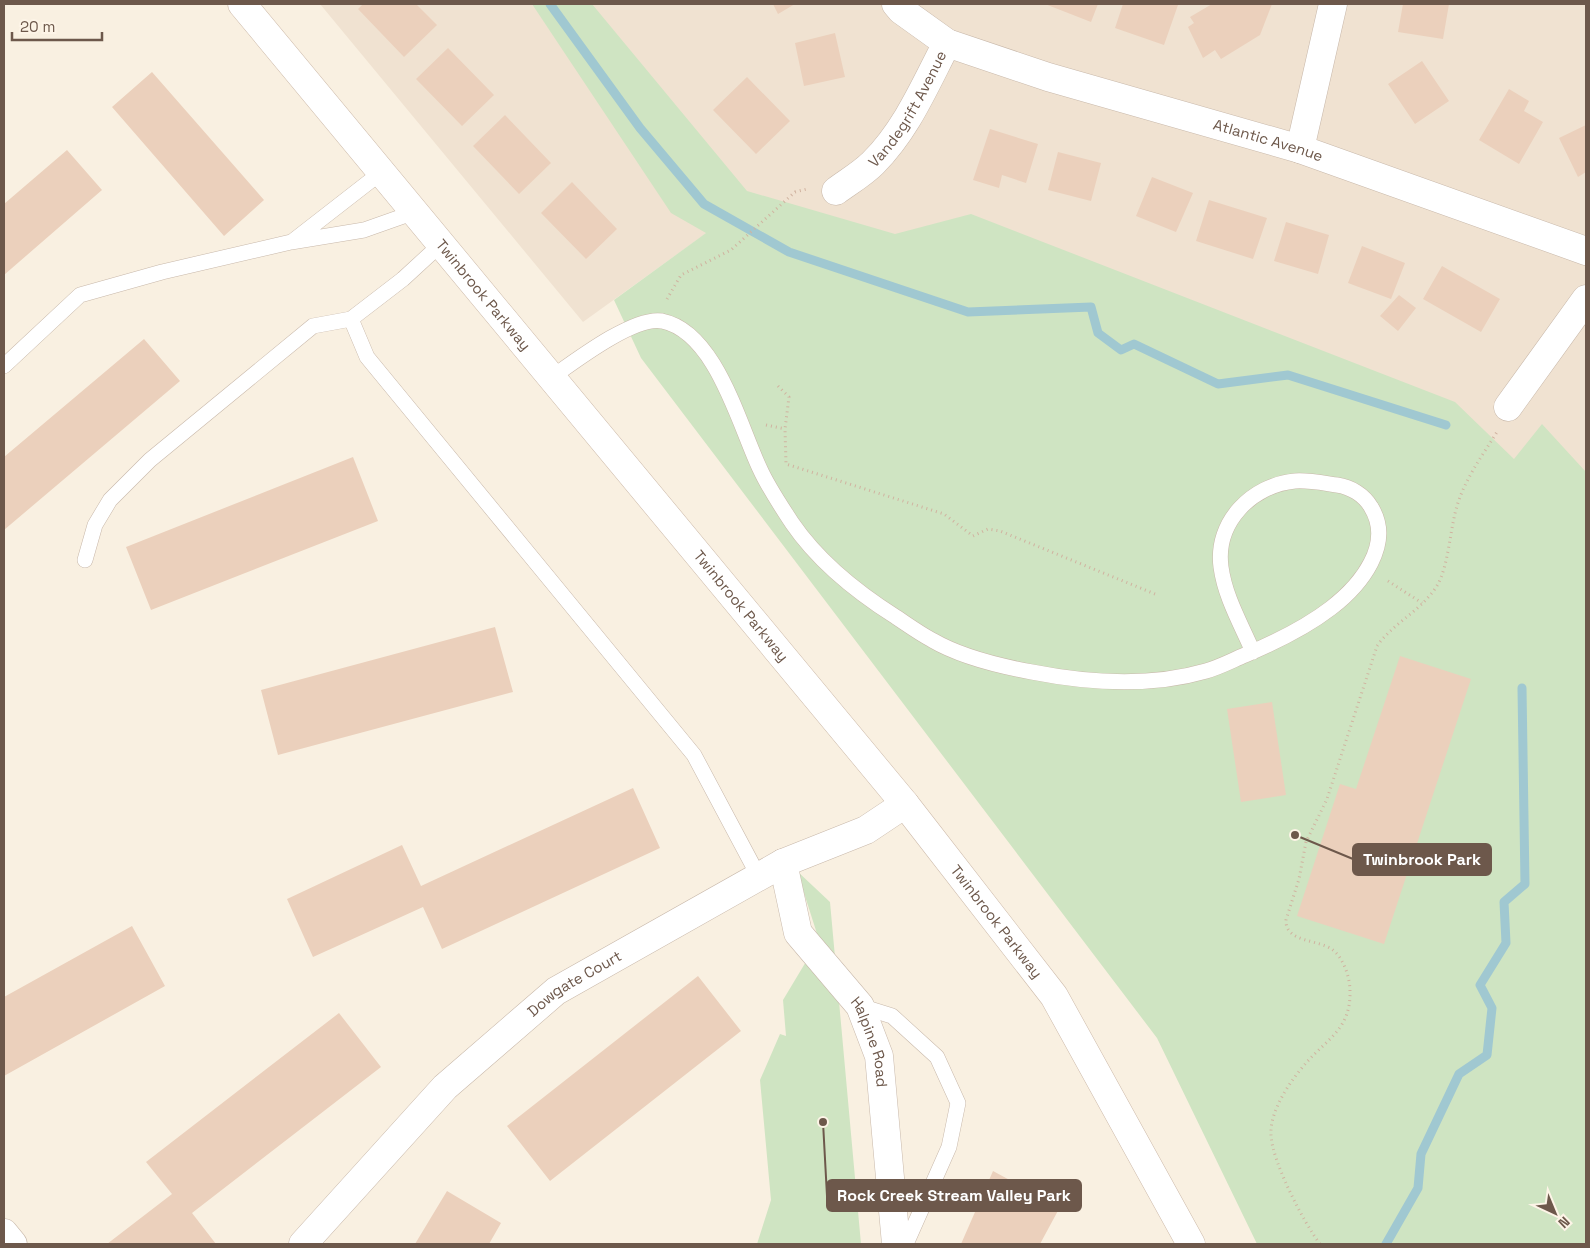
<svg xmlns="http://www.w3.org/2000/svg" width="1590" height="1248" font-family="'Space Grotesk',sans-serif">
	<rect width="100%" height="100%" fill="#f9f0e1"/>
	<path fill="#f0e2d1" d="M320 4H1586V572L875 239 758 196 583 322Z"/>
	<path fill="#cfe4c2" d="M532 4H592L747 191 895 234 971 214 1455 402 1514 459 1542 424 1586 472V1244H1257L1157 1038 641 358 614 300 706 233 671 213Z
		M797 871 830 902 861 1244H757L771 1200 760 1080 780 1034 786 1036 783 1000 819 940Z"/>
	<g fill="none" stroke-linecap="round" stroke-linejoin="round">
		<path stroke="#a0c8d1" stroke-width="9" d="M550 4 640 128 704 204 789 252 968 312 1091 307 1098 333 1121 350 1134 344 1218 384 1288 375 1446 425
			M1386 1244 1418 1188 1421 1154 1459 1074 1487 1055 1492 1008 1480 985 1506 943 1504 902 1525 884 1522 688"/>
	</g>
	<path fill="#ebd0bc" d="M363 4H416L437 25 404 57 358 9Z
		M773 4H795L778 14Z
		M1045 4H1098L1091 22Z
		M1123 4 1178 5 1164 45 1115 28Z
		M1212 4H1272L1260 35 1221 59 1215 50 1203 58 1188 27 1194 23 1190 17Z
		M1403 4H1449L1443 39 1398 32Z
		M835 33 845 77 804 86 795 43Z
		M448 48 494 95 462 126 416 79Z
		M1422 61 1449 101 1415 124 1388 84Z
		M152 72 264 200 224 236 112 107Z
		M747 77 790 121 756 154 713 110Z
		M1509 89 1529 101 1524 111 1543 122 1519 164 1479 140Z
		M505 115 551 163 519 194 473 146Z
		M1586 125V172L1578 177 1559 138Z
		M990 129 1038 144 1026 183 1002 175 999 188 973 180Z
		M67 150 102 190 4 275V204Z
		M1058 152 1101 163 1091 201 1048 190Z
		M1152 177 1193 193 1176 232 1136 216Z
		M572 182 617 229 586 259 541 213Z
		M1209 200 1267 218 1253 259 1196 241Z
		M1286 222 1329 235 1318 274 1274 261Z
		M1362 246 1405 263 1391 299 1348 283Z
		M1442 266 1500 299 1481 332 1423 299Z
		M1399 295 1416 308 1398 331 1380 316Z
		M144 339 180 381 4 530V457Z
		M353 457 378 521 151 610 126 547Z
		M495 627 513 692 278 755 261 690Z
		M1400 656 1471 679 1384 944 1297 916 1340 784 1356 789Z
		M1272 702 1286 795 1241 802 1227 709Z
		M633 788 660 848 442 949 423 907 313 957 287 899 402 845 421 886Z
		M132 926 165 986 4 1076V997Z
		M698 976 741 1031 550 1181 507 1126Z
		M339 1013 381 1067 192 1213 216 1244H107L172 1194 146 1162Z
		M993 1171 1060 1207 1040 1244H961Z
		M447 1191 501 1223 489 1244H415Z"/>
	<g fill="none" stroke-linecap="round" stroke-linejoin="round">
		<g stroke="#c8b8aa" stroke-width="16">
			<path id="lane" d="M293 241 383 171
				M441 244 403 279 351 319 367 357 694 755 759 877
				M4 366 80 295 162 272 291 242 364 230 415 212
				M551 378C575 361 634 316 662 321 716 332 739 425 760 469 768 487 781 506 792 523 818 561 858 593 896 617 908 625 919 633 932 640 961 657 999 666 1032 672 1088 683 1151 687 1206 671 1220 667 1233 660 1245 655 1276 642 1305 628 1331 608 1361 585 1394 544 1371 507 1364 495 1351 487 1337 485 1323 483 1308 480 1295 481 1252 485 1215 522 1221 567 1225 597 1241 624 1253 652
				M85 560 95 525 110 500 150 460 313 326 351 319
				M860 1006 892 1016 937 1057 958 1103 949 1147 906 1244"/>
		</g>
		<g stroke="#c8b8aa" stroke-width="29">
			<g id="street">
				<path id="s1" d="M896 4 901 10 947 43 1048 77 1300 149 1586 251"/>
				<path d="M1300 149 1333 4"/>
				<path id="s2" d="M836 191C848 182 862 174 873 163 907 129 925 85 947 43"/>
				<path d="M1508 407 1586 299"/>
				<path id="s3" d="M783 863 798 933 860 1006 879 1056 896 1244"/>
				<path d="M4 1233 13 1244"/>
				<path id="s4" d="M303 1244 445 1087 556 991 783 863 866 830 905 804"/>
			</g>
		</g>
		<g stroke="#cdbaaa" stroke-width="29">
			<g id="secondary">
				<path id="s5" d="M242 4 905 804 1054 996 1191 1244"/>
			</g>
		</g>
		<path stroke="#d0b3a0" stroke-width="3" stroke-dasharray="1 4" stroke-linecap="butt" d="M667 299 681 275 731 250 795 192 807 189
			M778 386 789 397 785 429 786 464 944 514 973 536 988 529 1000 531 1155 594
			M766 425 785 429
			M1388 581 1422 603
			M1320 1244C1304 1223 1271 1160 1271 1134 1270 1110 1291 1080 1306 1063 1327 1039 1351 1029 1350 991 1350 978 1344 959 1333 950 1319 939 1285 943 1286 920L1299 879 1306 842 1327 799 1377 646C1394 622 1423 610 1438 584 1449 563 1450 529 1457 506 1465 479 1482 456 1497 432"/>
		<use href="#lane" stroke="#fff" stroke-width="15"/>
		<use href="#street" stroke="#fff" stroke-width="28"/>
		<use href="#secondary" stroke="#fff" stroke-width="28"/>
	</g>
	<g text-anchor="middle" stroke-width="4.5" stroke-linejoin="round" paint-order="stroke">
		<g font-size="15" fill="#6d584b" stroke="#fdf4e7">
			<text dy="5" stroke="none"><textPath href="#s2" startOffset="111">Vandegrift Avenue</textPath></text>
			<text dy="5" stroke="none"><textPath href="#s1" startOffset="400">Atlantic Avenue</textPath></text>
			<text dy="5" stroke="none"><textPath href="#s5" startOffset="378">Twinbrook Parkway</textPath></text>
			<text dy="5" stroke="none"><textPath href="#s5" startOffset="782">Twinbrook Parkway</textPath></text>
			<text dy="5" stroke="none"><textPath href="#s5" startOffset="1188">Twinbrook Parkway</textPath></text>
			<text dy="5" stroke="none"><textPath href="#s4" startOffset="378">Dowgate Court</textPath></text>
			<text dy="5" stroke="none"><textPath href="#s3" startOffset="205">Halpine Road</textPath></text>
		</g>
	</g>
	<path fill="none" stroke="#6d584b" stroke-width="2" d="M1295 835L1353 859M823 1122L827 1196"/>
	<g fill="#6d584b" stroke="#fdf4e7" stroke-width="2">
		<circle cx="1295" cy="835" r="5"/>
		<circle cx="823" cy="1122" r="5"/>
	</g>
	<g fill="#6d584b" stroke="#6d584b" stroke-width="2">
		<rect x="1353" y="844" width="138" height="31" rx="5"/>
		<rect x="827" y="1180" width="254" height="31" rx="5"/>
	</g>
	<g font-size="16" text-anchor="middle" font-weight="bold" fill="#fff">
		<text x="1422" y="865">Twinbrook Park</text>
		<text x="954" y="1201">Rock Creek Stream Valley Park</text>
	</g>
	<rect width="1590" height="1248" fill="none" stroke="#6d584b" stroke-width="10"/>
	<g transform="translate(1555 1213) rotate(136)" stroke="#fdf4e7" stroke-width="4" paint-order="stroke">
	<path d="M0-4L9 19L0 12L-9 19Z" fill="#6d584b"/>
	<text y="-8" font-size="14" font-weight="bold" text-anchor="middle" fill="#6d584b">N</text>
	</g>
	<path d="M12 32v8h90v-8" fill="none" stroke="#6d584b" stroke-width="2.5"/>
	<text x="20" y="32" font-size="15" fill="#6d584b" stroke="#fdf4e7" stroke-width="4" paint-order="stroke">20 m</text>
</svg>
